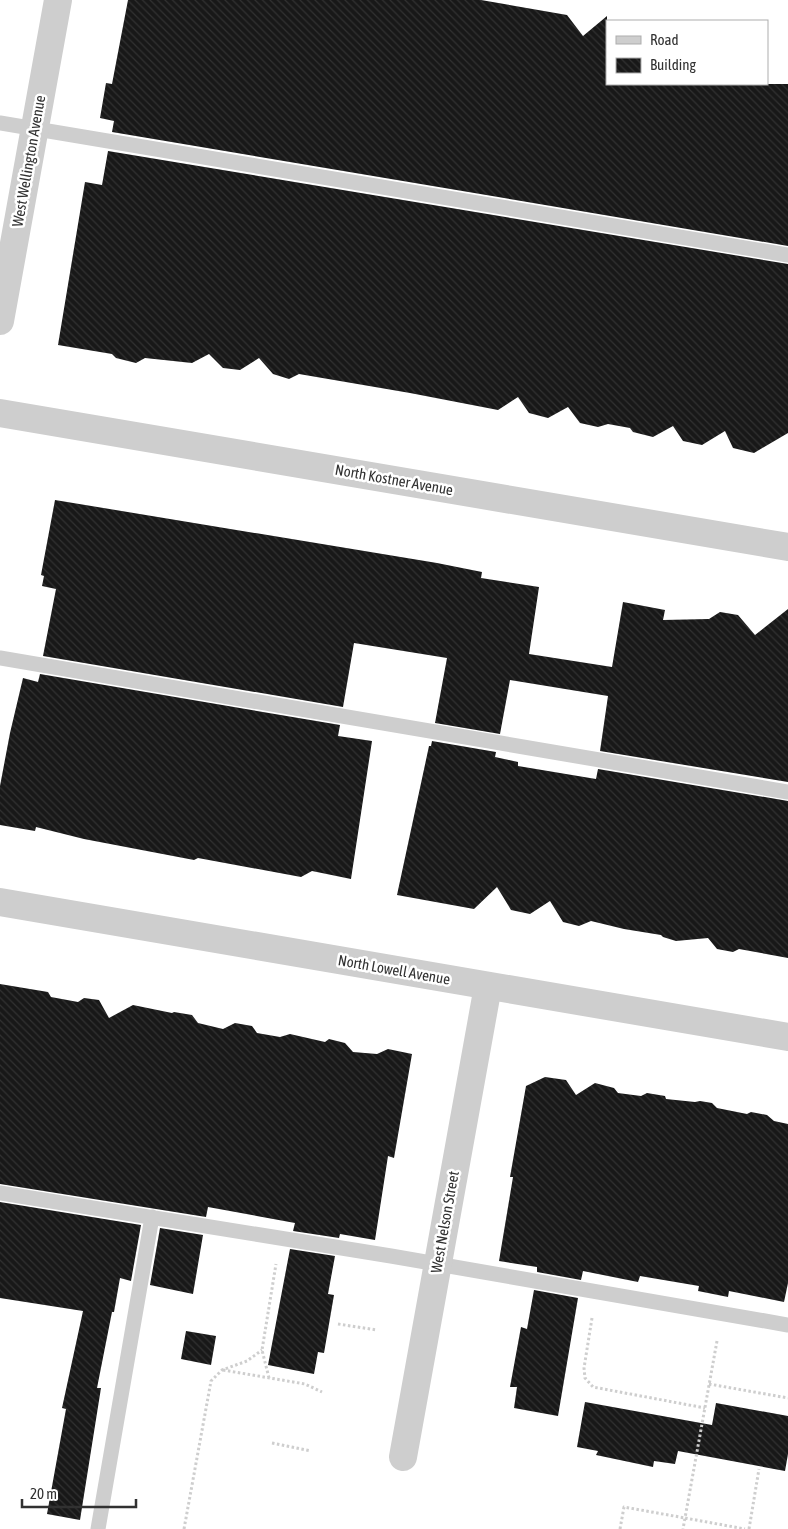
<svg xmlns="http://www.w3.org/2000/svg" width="788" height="1529" font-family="'Asap Condensed',sans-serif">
	<defs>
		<pattern id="building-back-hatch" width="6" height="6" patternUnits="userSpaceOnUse" patternTransform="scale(1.25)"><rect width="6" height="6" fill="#181818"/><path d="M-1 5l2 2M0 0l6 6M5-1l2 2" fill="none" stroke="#313131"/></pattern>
	</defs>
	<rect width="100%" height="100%" fill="#fff"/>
	<path fill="url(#building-back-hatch)" d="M128 0H481L567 15 583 36 607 16V84H788V246L112 132 114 121 100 118 106 83 112 84Z
		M108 151 788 264V433L754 453 733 448 725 431 702 445 683 441 673 426 653 437 633 432 630 428 608 424 598 427 580 423 568 407 548 418 529 413 518 397 498 410 410 393 299 374 289 379 273 374 259 358 240 370 223 368 209 354 192 363 145 358 136 363 116 358 112 354 58 345 85 182 102 185Z
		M55 500 437 563 482 572 481 578 539 587 529 654 612 667 623 602 665 610 663 620 709 619 720 612 738 615 755 635 788 609V782L600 751 608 696 510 680 500 734 435 723 447 658 354 643 343 707 43 656 56 589 42 586 44 576 41 575Z
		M40 674 340 725 338 736 372 741 351 879 312 871 301 877 198 858 194 860 84 839 36 827 35 831 0 825V786L10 733 23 678 38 682Z
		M432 741 496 752 495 757 518 762V766L596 779 598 769 788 801V958L739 949 733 952 717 949 708 938 676 941 663 937 661 935 624 929 591 921 579 926 563 922 550 901 530 914 511 910 497 887 474 909 397 895 429 746H431Z
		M0 984 48 992 51 997 78 1002 84 998 99 1000 109 1018 133 1005 172 1013 174 1012 192 1015 198 1023 223 1029 235 1023 252 1026 257 1033 280 1037 290 1034 325 1042 329 1039 345 1043 353 1052 377 1054 388 1049 412 1054 394 1158 388 1156 375 1240 340 1234 339 1238 293 1231 295 1223 208 1207 206 1217 0 1184Z
		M545 1077 566 1080 576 1095 595 1083 614 1088 618 1093 641 1096 647 1093 665 1096 666 1099 695 1102 700 1101 712 1103 717 1108 747 1114 751 1112 767 1115 774 1121 788 1124V1283L784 1302 729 1291 728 1297 698 1291 699 1286 640 1276 638 1282 583 1271 581 1280 537 1272V1267L499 1261 513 1177H510L526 1086Z
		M0 1202 141 1225 131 1281 120 1278 114 1312H112L97 1388H101L80 1520 47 1514 66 1409 62 1408 83 1311 0 1298Z
		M160 1228 203 1235 193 1294 150 1285Z
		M290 1249 335 1256 328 1294 334 1295 324 1353 318 1352 314 1374 268 1365Z
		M534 1290 578 1298 558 1416 514 1408 517 1387H510L521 1327 527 1329Z
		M186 1331 216 1336 211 1365 181 1359Z
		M585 1402 712 1425 716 1403 788 1416V1454L785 1471 678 1451 675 1464 654 1461 653 1467 596 1455 598 1451 577 1447Z"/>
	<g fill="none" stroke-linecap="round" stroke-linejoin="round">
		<path stroke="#cecece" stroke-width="3" stroke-dasharray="2.5 2.5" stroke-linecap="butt" d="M592 1318 584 1368 585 1378 593 1387 705 1408
			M338 1324 377 1330
			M717 1341 685 1518 745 1529
			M223 1370 305 1384 322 1392
			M269 1378 262 1350 276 1264
			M709 1384 788 1398
			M272 1443 311 1451
			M184 1529 211 1381 222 1370 247 1361 262 1350
			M620 1529 624 1507 685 1518 683 1529
			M749 1529 759 1469"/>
		<path stroke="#cecece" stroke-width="15" d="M0 123 788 255
			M0 658 788 792
			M0 1193 391 1256 788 1325
			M98 1529 152 1217"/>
		<path stroke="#cecece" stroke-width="28" d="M0 321 58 0
			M0 413 788 547
			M0 902 788 1037
			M403 1457 488 986"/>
	</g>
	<g text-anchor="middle" stroke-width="5" stroke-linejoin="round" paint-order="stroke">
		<g font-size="15" fill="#313131" stroke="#fff">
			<text transform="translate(29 161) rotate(-80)" y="5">West Wellington Avenue</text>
			<text transform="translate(394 480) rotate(10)" y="5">North Kostner Avenue</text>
			<text transform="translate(394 970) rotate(10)" y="5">North Lowell Avenue</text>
			<text transform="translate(445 1222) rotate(-80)" y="5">West Nelson Street</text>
		</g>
	</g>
	<rect x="606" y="20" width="162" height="65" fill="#ffffff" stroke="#adadad"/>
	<rect x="616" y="36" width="25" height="8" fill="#cecece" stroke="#adadad"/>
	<text x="650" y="45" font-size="15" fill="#313131">Road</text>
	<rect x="616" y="58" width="25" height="15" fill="url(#building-back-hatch)" stroke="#adadad"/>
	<text x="650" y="70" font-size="15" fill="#313131">Building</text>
	<path d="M22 1499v8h114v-8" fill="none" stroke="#313131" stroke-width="2.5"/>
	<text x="30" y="1499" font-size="15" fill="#313131" stroke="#ffffff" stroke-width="4" paint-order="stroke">20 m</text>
</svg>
